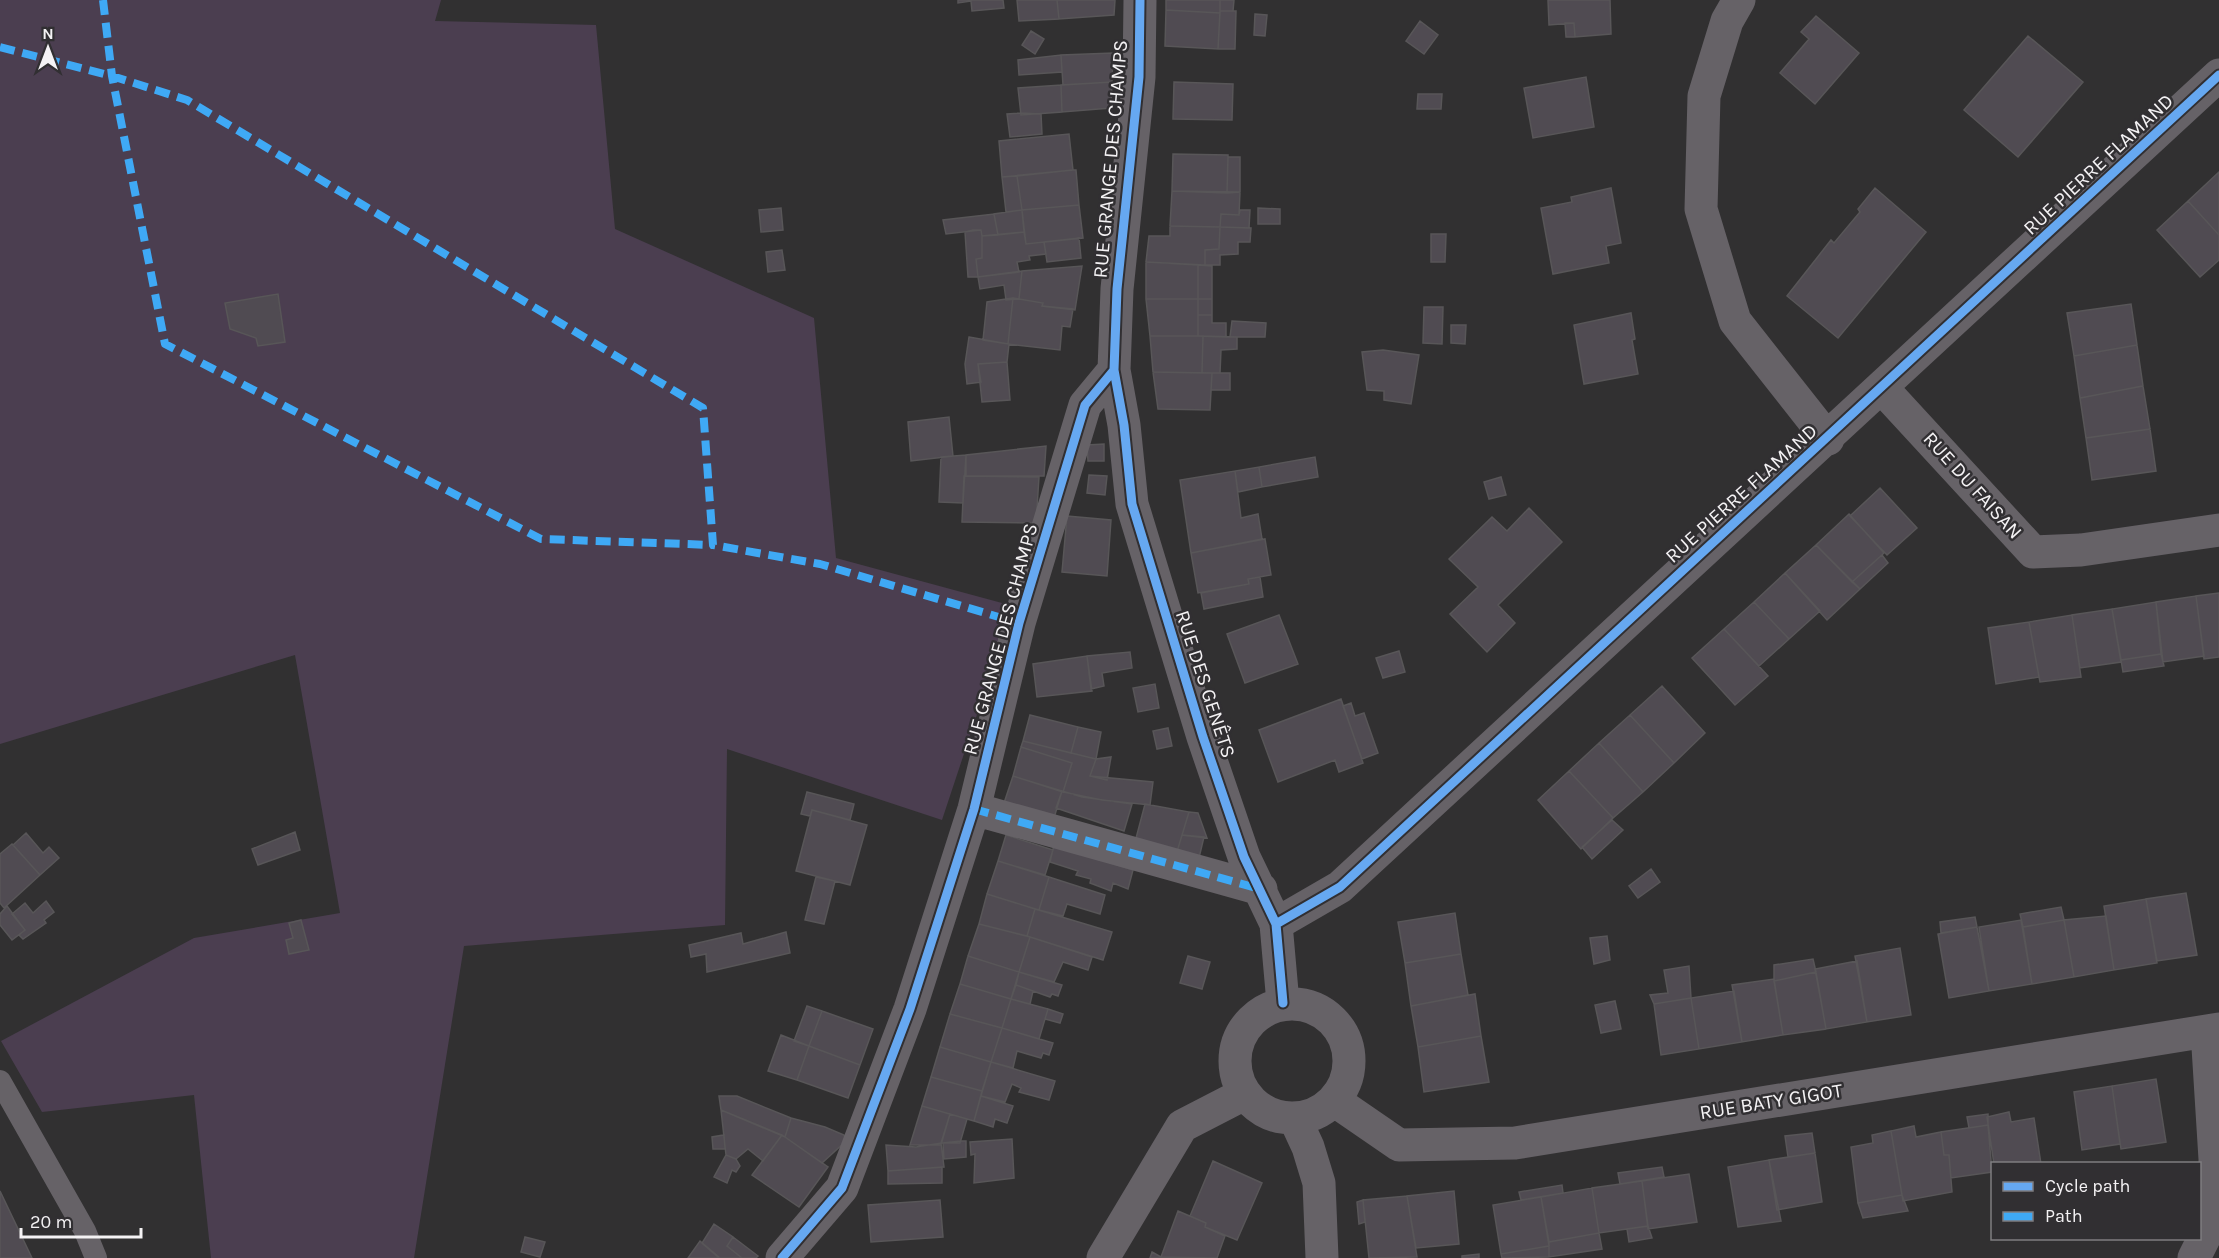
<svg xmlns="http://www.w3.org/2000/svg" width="2219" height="1258" font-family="Karla,sans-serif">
	<rect width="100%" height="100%" fill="#313031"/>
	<path fill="#4b3e50" d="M0 0H441L435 21 596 25 615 229 814 318 836 558 1013 606 942 820 727 749 725 925 464 946 414 1258H211L194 1095 42 1112 1 1041 194 938 340 913 295 655 0 744Z"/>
	<path fill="#504b52" stroke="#585658" stroke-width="1.5" d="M958 0H1003L1004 8 972 11 971 1 958 3Z
		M1017 0H1057L1059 19 1019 21Z
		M1057 0H1115L1114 15 1059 19Z
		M1166 0H1220V13L1166 10Z
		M1220 0H1234L1233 11H1220Z
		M1548 0H1610L1611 34 1575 37 1574 23 1549 25Z
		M1166 10 1220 13 1218 49 1165 46Z
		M1220 11H1236L1235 49H1218Z
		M1255 14 1267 15 1265 36 1254 35Z
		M1816 16 1859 53 1815 104 1780 73 1809 39 1801 32Z
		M1420 21 1438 35 1424 54 1406 41Z
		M1565 23H1574L1575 37H1566Z
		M1031 31 1044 39 1035 54 1022 45Z
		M2028 36 2083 82 2018 157 1964 110Z
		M1113 53 1112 82 1063 85 1061 55Z
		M1061 55 1062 72 1019 75 1018 60Z
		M1586 77 1594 127 1533 138 1524 88Z
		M1112 82 1111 108 1062 112 1061 85Z
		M1174 82 1233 84 1232 120 1173 119Z
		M1061 85 1062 112 1021 115 1018 88Z
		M1418 94H1442L1441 109H1417Z
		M1020 113 1041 114 1042 134 1010 137 1007 114Z
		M1069 134 1073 170 1002 177 999 141Z
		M1173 154 1228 155 1227 193 1172 191Z
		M1228 157H1240V192L1227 193Z
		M1073 170H1076L1079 205 1022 210 1017 176Z
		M2219 172V235L2188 201Z
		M1017 176 1022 210 1006 212 1002 177Z
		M1611 188 1621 243 1606 246 1609 263 1553 274 1541 208 1572 202 1571 197Z
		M1875 188 1926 232 1838 338 1787 296 1831 240 1834 243 1860 212 1858 209Z
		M1172 191 1240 192 1239 215 1221 214 1220 227 1170 226Z
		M2188 201 2219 235V260L2200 277 2157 230Z
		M1079 205 1083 238 1026 244 1022 210Z
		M781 208 783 230 761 232 759 210Z
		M1258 208 1280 209V224H1258Z
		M1022 210 1024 232 998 235 994 214Z
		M1240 210H1250L1249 228 1220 227 1221 214 1239 215Z
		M994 214 998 235 982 236 981 230 946 234 943 220Z
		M1170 226 1220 227 1219 249 1205 250V265L1146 262 1149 236H1170Z
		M1220 227 1251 228 1250 242H1238V254L1220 255V265H1205V250L1219 249Z
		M973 230H981L982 236V258L976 259 978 277H968L965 232Z
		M1024 232 1026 244 1044 242 1046 254 1029 256 1030 260 1017 262 1019 272 978 277 976 259 982 258V236Z
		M1431 234H1446L1445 262H1431Z
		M1079 238 1081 258 1047 262 1044 242Z
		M782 250 785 270 768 272 766 252Z
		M1146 262 1198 265V299H1146Z
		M1198 265 1212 266V299H1198Z
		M1082 266 1075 310 1042 306 1043 303 1019 299 1022 271Z
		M1022 271 1019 299 1006 300 1004 285 980 289 978 277Z
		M278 294 285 342 258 346 256 338 230 329 225 303Z
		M1013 298 1043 303 1042 306 1073 309 1070 327 1062 326 1060 350 1008 344Z
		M1013 298 1008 344 983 340 987 302Z
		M1146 299H1198V336H1150Z
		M1198 299H1212V315H1198Z
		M2131 304 2137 345 2074 356 2067 313Z
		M1424 307H1443L1442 344 1423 343Z
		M1631 313 1635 339 1632 340 1638 374 1584 384 1574 325Z
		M1198 315H1212V323H1226V337L1198 336Z
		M1232 321 1266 323 1265 337H1230Z
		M1451 325H1466L1465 344 1451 343Z
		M1150 336H1203L1202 373 1153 372Z
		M1203 336 1237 337V349L1221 350 1220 373H1202Z
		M969 337 1009 344 1007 362 978 364 981 382 967 384 965 364Z
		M2137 345 2143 386 2080 398 2074 356Z
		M1383 350 1419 355 1411 404 1384 400V391L1367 390 1362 352Z
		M1007 362 1010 400 982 402 978 364Z
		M1153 372 1212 373 1210 410 1158 409Z
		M1212 373H1230V390H1211Z
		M2143 386 2150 429 2086 438 2080 398Z
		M949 417 953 456 911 461 908 422Z
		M2150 429 2156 471 2092 480 2086 438Z
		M1104 444V461H1088L1087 445Z
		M1046 446 1044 476H966V455Z
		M966 455 963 503 939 502 941 457Z
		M1315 457 1318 477 1262 487 1259 467Z
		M1259 467 1262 487 1238 492 1235 471Z
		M1235 471 1241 518 1258 514 1262 539 1191 553 1180 480Z
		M1089 475 1107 476 1105 495 1087 493Z
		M964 476 1039 477 1036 523 962 522Z
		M1501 477 1506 495 1489 499 1484 482Z
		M1880 488 1917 528 1887 555 1850 516Z
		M1529 508 1562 542 1498 605 1515 623 1487 652 1450 614 1478 587 1449 559 1492 517 1507 531Z
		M1849 514 1884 553 1852 582 1816 545Z
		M1067 516 1111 520 1107 576 1062 572Z
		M1265 539 1271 575 1248 579 1249 584 1198 593 1191 553Z
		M1816 545 1860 589 1827 620 1785 573Z
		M1882 555 1888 563 1860 589 1852 582Z
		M1785 573 1820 611 1789 639 1754 602Z
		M1260 577 1263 597 1204 609 1201 593 1249 584 1248 579Z
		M2219 593V657L2204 659 2196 596Z
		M2196 596 2204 656 2163 662 2156 602Z
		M1754 602 1789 639 1759 666 1724 629Z
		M2156 602 2161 654 2121 660 2112 609Z
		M2112 609 2121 662 2080 668 2072 615Z
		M1279 615 1298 664 1245 683 1227 634Z
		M2072 615 2081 677 2040 682 2029 622Z
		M2029 622 2039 677 1996 684 1988 628Z
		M1724 629 1768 676 1735 705 1692 658Z
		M1399 651 1405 672 1383 678 1376 658Z
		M1130 652 1132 668 1102 673 1104 686 1091 689 1087 656Z
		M2161 654 2164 666 2123 672 2121 660Z
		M1087 656 1092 691 1037 697 1033 664Z
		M1155 684 1159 708 1138 712 1133 688Z
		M1662 686 1705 733 1674 763 1630 715Z
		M1341 699 1363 763 1339 772 1335 760 1278 782 1259 730Z
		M1351 703 1355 716 1364 713 1378 753 1362 759 1343 706Z
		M1030 715 1078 727 1071 753 1023 741Z
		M1630 715 1674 763 1643 792 1599 743Z
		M1078 727 1101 732 1096 759 1071 753Z
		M1168 728 1172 746 1157 749 1153 731Z
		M1023 741 1096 759 1090 776 1153 782 1150 805 1102 800 1063 792 1072 763 1021 747Z
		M1599 743 1643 792 1613 818 1569 771Z
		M1021 747 1072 763 1063 792 1013 776Z
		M1111 757 1107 780 1090 776 1096 759Z
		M1569 771 1613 818 1581 849 1538 800Z
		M1013 776 1062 791 1054 818 1004 803Z
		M1062 791 1082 797 1132 804 1124 831 1056 808Z
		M807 792 854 804 850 820 812 810 810 816 801 814Z
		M1145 804 1189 812 1176 855 1135 842Z
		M812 810 867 825 850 885 796 871Z
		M1189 812 1198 813 1207 838 1182 835Z
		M1612 820 1623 830 1592 859 1582 847Z
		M295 832 300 850 258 865 252 849Z
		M26 833 43 853 49 847 59 858 40 875 13 845Z
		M1006 835 1053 850 1045 875 998 861Z
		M1182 835 1204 837 1198 862 1176 855Z
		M12 844 40 875 4 908 0 903V854Z
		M1054 845 1133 870 1128 889 1113 883 1111 891 1090 883 1091 879 1076 875 1078 871 1050 862Z
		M998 861 1049 877 1039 910 987 894Z
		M1651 869 1660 882 1638 898 1629 886Z
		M816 877 835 881 824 924 805 920Z
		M1049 877 1105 895 1100 914 1067 904 1063 916 1039 910Z
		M2186 893 2197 955 2157 961 2146 899Z
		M987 894 1035 909 1027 936 979 924Z
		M2146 899 2157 963 2114 970 2104 906Z
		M46 901 54 912 44 920 46 923 23 939 19 935 25 930 12 914 25 903 33 913Z
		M7 906 25 930 12 940 0 925V914Z
		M2061 907 2064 920 2023 927 2020 914Z
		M1035 909 1112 932 1103 960 1027 936Z
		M1455 913 1461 954 1405 963 1398 922Z
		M2106 916 2114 970 2074 977 2064 920Z
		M1975 917 1977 927 1941 933 1940 922Z
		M301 920 309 950 289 954 286 940 293 938 289 923Z
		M2021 920 2032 984 1989 991 1979 927Z
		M2064 920 2074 977 2032 984 2023 927Z
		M979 924 1030 937 1019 972 968 956Z
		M1977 927 1989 991 1949 998 1938 934Z
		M786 932 790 953 707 972 706 954 691 957 689 945 741 933 743 944Z
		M1607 936 1610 960 1594 964 1590 938Z
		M1030 937 1092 957 1088 970 1063 962 1054 982 1019 972Z
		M1900 948 1911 1015 1867 1022 1855 956Z
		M1461 954 1468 995 1411 1006 1405 963Z
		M968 956 1019 972 1011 999 960 984Z
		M1188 956 1210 962 1202 989 1180 983Z
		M1813 959 1816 972 1774 981V965Z
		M1857 961 1867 1022 1826 1029 1815 969Z
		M1689 966 1691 998 1654 1004 1650 995 1668 993 1664 970Z
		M1019 972 1062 985 1058 996 1052 994 1050 997 1016 985Z
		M1816 972 1826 1029 1783 1035 1774 981Z
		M1774 979 1783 1035 1742 1042 1732 985Z
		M960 984 1011 999 1002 1028 950 1014Z
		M1016 985 1033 991 1030 1004 1011 999Z
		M1734 991 1742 1042 1699 1049 1691 998Z
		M1475 994 1481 1036 1418 1047 1411 1006Z
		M1691 998 1699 1049 1661 1055 1654 1004Z
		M1011 999 1048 1009 1039 1039 1002 1028Z
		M1615 1001 1621 1029 1601 1033 1595 1005Z
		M807 1006 822 1011 809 1046 794 1041Z
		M1048 1009 1063 1014 1060 1023 1045 1019Z
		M822 1011 873 1029 860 1065 809 1046Z
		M950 1014 1002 1028 991 1062 940 1047Z
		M1002 1028 1053 1043 1049 1055 1043 1053 1041 1058 1017 1051 1013 1068 991 1062Z
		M781 1035 809 1046 797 1080 768 1071Z
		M1481 1036 1489 1082 1424 1092 1418 1047Z
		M809 1046 860 1065 848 1098 797 1080Z
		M940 1047 991 1062 982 1091 931 1077Z
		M991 1062 1055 1081 1049 1100 1019 1092 1021 1088 1012 1084 1005 1102 981 1096Z
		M931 1077 982 1091 974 1121 922 1106Z
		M2156 1079 2166 1142 2121 1149 2112 1086Z
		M2112 1086 2120 1144 2082 1150 2074 1092Z
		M719 1096H737L791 1118 785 1137 721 1110Z
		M981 1096 1013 1106 1007 1123 995 1119 993 1127 974 1121Z
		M922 1106 950 1114 941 1145H910Z
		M721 1110 782 1135 763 1161 748 1149 736 1159 726 1155Z
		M2009 1112 2011 1122 2034 1118 2041 1164H1994L1987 1117Z
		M950 1114 967 1119 960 1143H941Z
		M1988 1114V1125L1969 1128 1967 1117Z
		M791 1118 825 1127 844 1135 846 1141 822 1163 785 1137Z
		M1988 1125 1992 1172 1951 1178 1949 1155H1944L1941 1132Z
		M1914 1126 1916 1137 1941 1132 1944 1155H1949L1952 1192 1903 1201 1891 1131Z
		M1891 1131 1902 1195 1858 1203 1851 1147 1873 1143 1872 1135Z
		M1812 1133 1815 1153 1788 1157 1785 1136Z
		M724 1135 725 1149H713L712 1137Z
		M782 1135 828 1167 799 1207 752 1175Z
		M1012 1139 1014 1178 974 1183 975 1154 971 1155 970 1142Z
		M961 1141H966V1157L944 1159 943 1143Z
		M941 1143 944 1167 888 1171 886 1145 916 1147Z
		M1815 1153 1822 1202 1777 1210 1769 1160Z
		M726 1155 736 1159 740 1166 736 1172 732 1170 727 1183 714 1177Z
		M1769 1160 1781 1221 1738 1227 1728 1167Z
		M1213 1161 1262 1183 1237 1240 1205 1227 1206 1223 1190 1216Z
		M942 1167V1183L888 1184V1171Z
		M1662 1167 1664 1177 1620 1184 1618 1173Z
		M1689 1174 1697 1222 1648 1229 1642 1181Z
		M1642 1181 1648 1226 1599 1233 1592 1188Z
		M1562 1185 1563 1193 1521 1200 1519 1192Z
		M1592 1188 1599 1233 1549 1242 1541 1197Z
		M0 1191 32 1258H0Z
		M1454 1191 1459 1244 1416 1248 1407 1196Z
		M1902 1195 1908 1211 1863 1218 1858 1203Z
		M1407 1196 1417 1257 1369 1258 1363 1200Z
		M1541 1197 1549 1246 1501 1254 1493 1205Z
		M940 1200 943 1237 871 1242 868 1205Z
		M1363 1200 1365 1222 1359 1224 1357 1202Z
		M1178 1211 1206 1223 1205 1227 1225 1236 1217 1258 1161 1257Z
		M714 1224 733 1237 727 1246 742 1258H719L702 1243Z
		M1648 1226 1652 1238 1629 1242 1627 1229Z
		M1599 1233 1602 1249 1549 1257V1242Z
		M525 1237 545 1242 540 1257 521 1252Z
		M733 1237 758 1256 756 1258H742L727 1246Z
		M700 1241 719 1257V1258H688Z
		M1549 1246V1257L1502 1258 1501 1254Z
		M1152 1252 1161 1257 1163 1258H1150Z
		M1479 1254V1258H1462V1256Z"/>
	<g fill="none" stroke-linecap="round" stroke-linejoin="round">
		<path stroke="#666267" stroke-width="22" d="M0 1081 85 1231 96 1258"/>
		<path stroke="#666267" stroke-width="33" d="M1140 0 1139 77 1117 289 1114 370 1124 425 1132 504 1203 737 1244 857 1276 924 1283 1003
			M1739 0 1727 21 1704 96 1701 209 1735 321 1828 439
			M1882 388 2033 552 2081 550 2219 530
			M974 809 1261 889
			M1276 924 1340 887 2219 75
			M1235 1061a57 57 0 1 1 114 0a57 57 0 1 1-114 0Z
			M1335 1101 1399 1145 1515 1143 2219 1029
			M1295 1119 1308 1147 1319 1183 1322 1258
			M782 1258 842 1188 910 1009 974 809 1019 623 1085 405 1114 370
			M1103 1258 1182 1126 1244 1094
			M2194 1258 2215 1216V1159L2207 1031"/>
		<path stroke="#3fa9f5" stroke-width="8" stroke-dasharray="15 8" stroke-linecap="butt" d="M103 0 112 76 165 344 541 539 713 545
			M0 47 112 76 187 100 703 408 713 545 820 564 1019 623
			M974 809 1260 889"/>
		<g stroke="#312f32" stroke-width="13">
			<path id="cycleway" d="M1140 0 1139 77 1117 289 1114 370 1124 425 1132 504 1203 737 1244 857 1276 924 1283 1003
				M1276 924 1340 887 2219 75
				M782 1258 842 1188 910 1009 974 809 1019 623 1085 405 1114 370"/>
		</g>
		<use href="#cycleway" stroke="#66a8f1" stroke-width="9"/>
	</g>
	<g text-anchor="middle" stroke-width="5" stroke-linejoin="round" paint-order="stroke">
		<g font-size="20" fill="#f4f2f4" stroke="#312f32">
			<text transform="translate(1110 159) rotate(-85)" y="7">RUE GRANGE DES CHAMPS</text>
			<text transform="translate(2098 164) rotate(-43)" y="7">RUE PIERRE FLAMAND</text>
			<text transform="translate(1973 485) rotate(48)" y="7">RUE DU FAISAN</text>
			<text transform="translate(1741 493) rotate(-42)" y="7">RUE PIERRE FLAMAND</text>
			<text transform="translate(1000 639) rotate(-75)" y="7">RUE GRANGE DES CHAMPS</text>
			<text transform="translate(1206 684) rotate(72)" y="7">RUE DES GENÊTS</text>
			<text transform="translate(1771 1101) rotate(-9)" y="7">RUE BATY GIGOT</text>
		</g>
	</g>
	<rect x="1991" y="1162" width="210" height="78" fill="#312f32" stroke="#7f7d80" stroke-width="1.5"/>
	<rect x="2003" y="1182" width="30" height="9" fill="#66a8f1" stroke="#7f7d80" stroke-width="1.5"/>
	<text x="2045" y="1192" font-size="18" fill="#f4f2f4">Cycle path</text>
	<rect x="2003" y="1212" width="30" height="9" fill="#3fa9f5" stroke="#7f7d80" stroke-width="1.5"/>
	<text x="2045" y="1222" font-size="18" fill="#f4f2f4">Path</text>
	<g transform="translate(48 48)" stroke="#312f32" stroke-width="4.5" paint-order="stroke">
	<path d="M0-4.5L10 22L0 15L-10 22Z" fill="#f4f2f4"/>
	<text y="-9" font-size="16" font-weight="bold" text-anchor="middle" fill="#f4f2f4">N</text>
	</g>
	<path d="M21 1228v9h120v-9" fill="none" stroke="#f4f2f4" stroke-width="3"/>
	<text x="30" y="1228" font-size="18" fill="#f4f2f4" stroke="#312f32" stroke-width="4.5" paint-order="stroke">20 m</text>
</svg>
